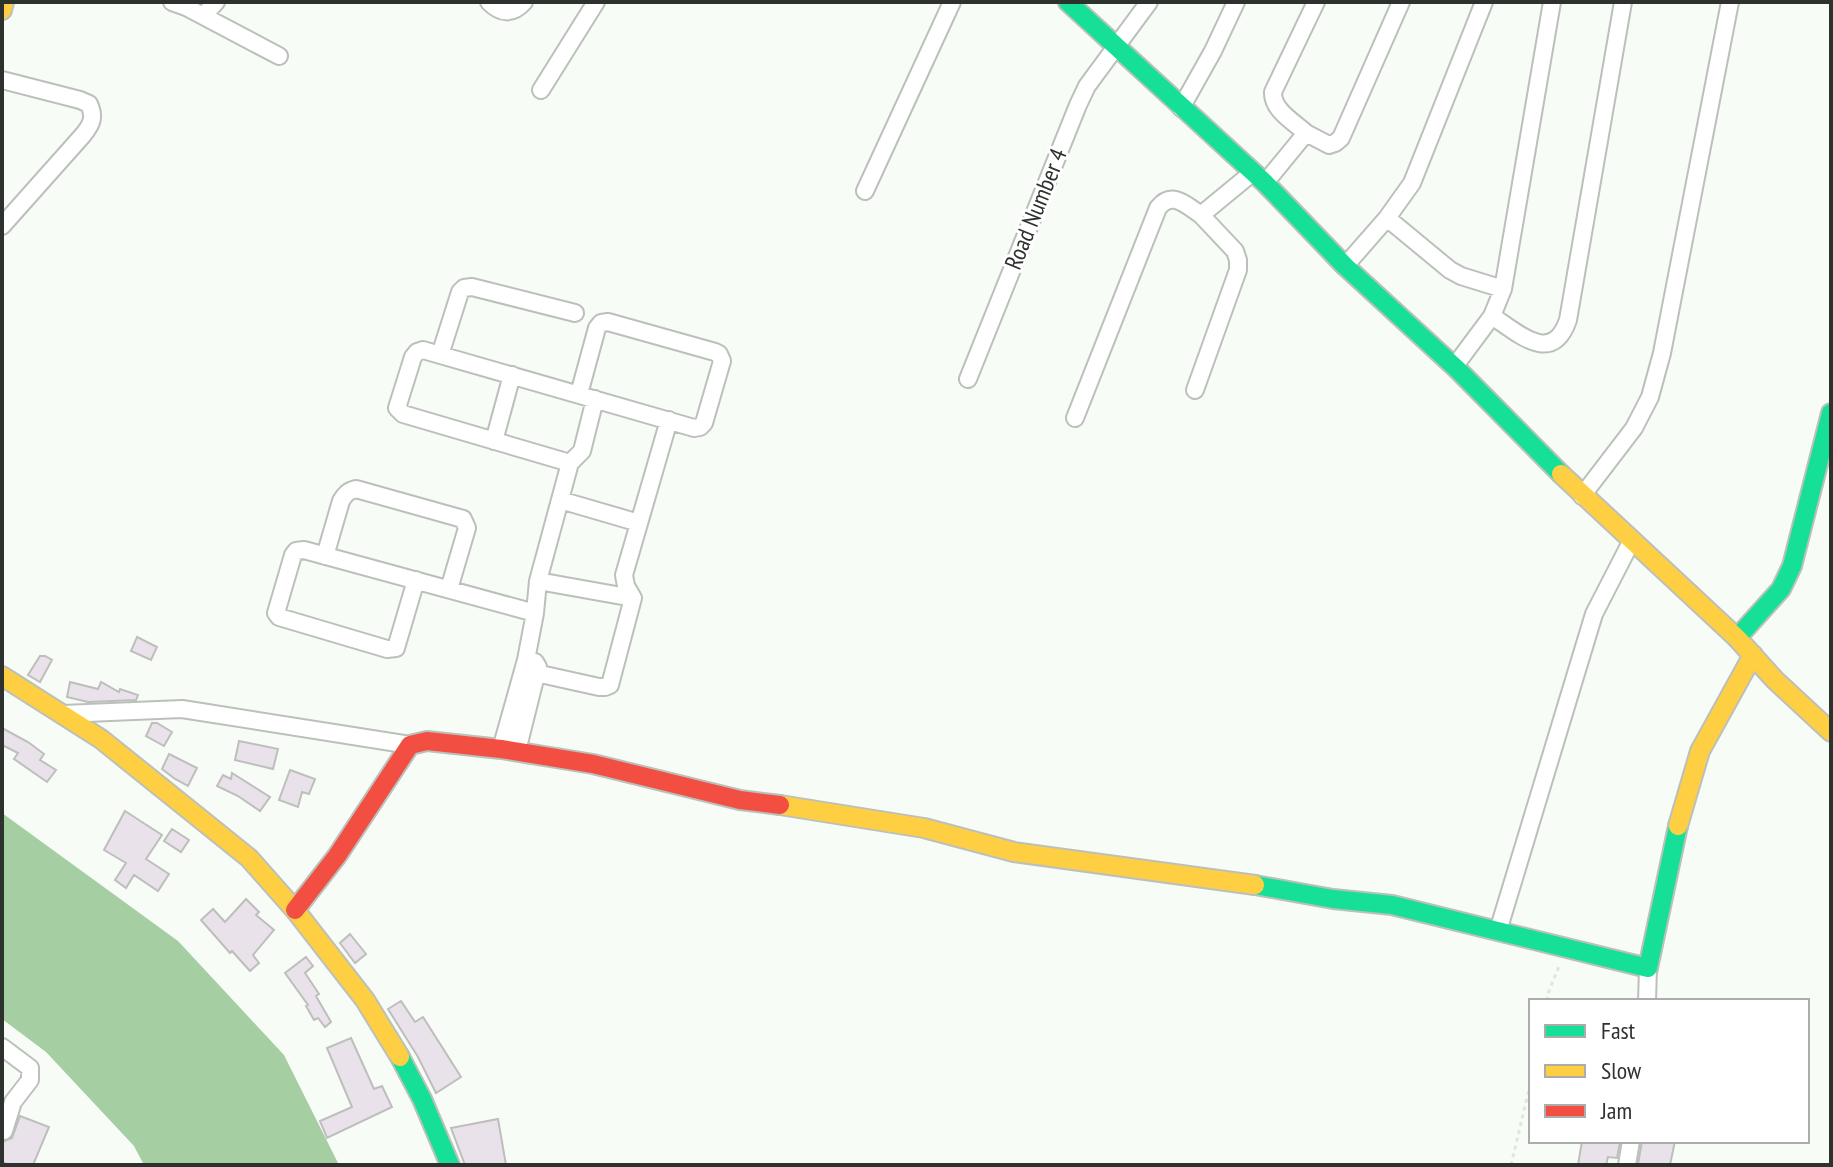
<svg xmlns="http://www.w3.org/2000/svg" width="1833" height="1167" font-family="'PT Sans Narrow',sans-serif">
	<rect width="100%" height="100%" fill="#f7fcf6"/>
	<path fill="#a5cea3" d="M2 813 178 941 284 1055 339 1165H144L134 1146 46 1052 2 1019Z"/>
	<path fill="#eae2ea" stroke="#bebebd" stroke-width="2" d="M137 637 157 647 151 660 131 651Z
		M40 656H45L52 660 40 682 28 675Z
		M70 682 98 689 101 682 119 692 120 689 138 695 136 700 88 702 67 697Z
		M152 723H157L172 732 164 746 146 736Z
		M2 728 28 742 44 754 40 760 56 770 47 782 14 759 18 753 2 745Z
		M239 741 278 749 273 769 235 760Z
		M169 754 197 768 188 786 175 779 162 769Z
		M290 770 315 779 309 794 302 792 298 807 279 800Z
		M232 773 270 797 260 811 238 796 217 786 223 775 231 779Z
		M125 811 162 835 146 859 169 874 158 891 134 875 126 888 115 880 126 863 104 850Z
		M172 829 189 840 181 852 164 841Z
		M246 899 259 912 256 915 274 930 253 955 259 963 250 971 232 951 230 953 201 920 213 909 225 922Z
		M350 934 366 954 355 963 340 943Z
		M306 957 313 966 305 973 319 994 316 996 331 1022 325 1027 318 1018 314 1020 306 1006 308 1005 285 973Z
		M401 1001 415 1022 423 1017 461 1077 436 1093 418 1057 388 1009Z
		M351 1038 374 1089 382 1086 392 1107 327 1138 320 1121 352 1107 327 1048Z
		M20 1116 49 1127 33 1165H10L2 1162V1142L12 1138Z
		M498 1119 506 1165H465L451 1128Z
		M1582 1141 1620 1143 1617 1158 1608 1157 1606 1165H1578Z
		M1642 1141H1675L1670 1165 1638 1164Z"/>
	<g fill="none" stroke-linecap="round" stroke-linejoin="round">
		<g stroke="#bcc0bb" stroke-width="20">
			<path id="street" d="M172 2 186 7 279 56
				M489 2C501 14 512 15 524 2
				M203 16 216 2
				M2 80 80 100 89 104C95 117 92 124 83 135L2 226
				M541 90 596 2
				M1181 108 1213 51 1236 2
				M1306 133C1294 122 1272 110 1273 92L1316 2
				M1265 183 1306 133 1329 145 1335 143 1341 138 1401 2
				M865 191 952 2
				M1387 218 1450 270 1461 276 1503 289
				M1345 266 1387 218 1412 183 1484 2
				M1492 316C1518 333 1552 366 1568 320L1623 2
				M440 355 460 292 464 288 472 287 575 313
				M1454 367 1492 316 1503 289 1552 2
				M968 379 1078 105 1087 86 1149 2
				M1195 390 1238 270V260L1235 251 1201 215
				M1075 418 1158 208C1172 190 1186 205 1201 215L1252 173
				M494 441 512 375
				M570 463 403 414 397 408 413 357 417 352 423 350 694 428 700 427 704 423 722 361 719 354 715 352 608 322 601 323 597 328 579 394
				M1582 496 1634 428 1650 397 1662 353 1730 2
				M560 500 639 523
				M325 556 341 501C345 494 348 491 356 489L463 519 467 528 449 589
				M416 580 396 648 387 649 279 617 276 613 293 555 296 551 304 550 535 613
				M538 581 633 598
				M526 660 535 613 538 581 570 463 582 451 595 399
				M536 673 599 687H605L610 685 633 598 626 586 624 575 669 420
				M63 714 182 709 410 745
				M501 749 526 660 535 662 538 667 517 751
				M1498 931 1594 614 1631 542
				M1647 1001 1648 968
				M2 1047 30 1068V1080L13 1102 4 1131
				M1627 1165 1631 1141"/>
		</g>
		<g stroke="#bcc0bb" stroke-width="22">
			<path id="fast" d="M1068 2 1265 183 1345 266 1457 369 1561 474
				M1737 638 1781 589 1792 566 1831 413
				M1255 885 1333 899 1392 905 1648 968 1678 826
				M400 1057 422 1099 450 1165"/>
		</g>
		<g stroke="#bcc0bb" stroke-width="22">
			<path id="slow" d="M2 10 4 2
				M1561 474 1737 638 1775 680 1831 732
				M2 676 101 739 249 858 295 910 365 1000 400 1057
				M780 805 924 828 1014 852 1255 885
				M1678 826 1700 751 1753 655"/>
		</g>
		<g stroke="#bcc0bb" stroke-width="22">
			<path id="jam" d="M295 910 337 856 410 745 427 741 501 749 593 764 740 800 780 805"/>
		</g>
		<path stroke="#e3e4e2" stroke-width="3" stroke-dasharray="4 4" stroke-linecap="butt" d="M1547 1001 1549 991 1560 964
			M1511 1165 1531 1081"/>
		<use href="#street" stroke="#fefffe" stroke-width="16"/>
		<use href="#fast" stroke="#16e098" stroke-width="18"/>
		<use href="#slow" stroke="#ffcf43" stroke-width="18"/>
		<use href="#jam" stroke="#f24e42" stroke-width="18"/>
	</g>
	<g text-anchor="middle" stroke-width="6" stroke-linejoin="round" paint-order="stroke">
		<g font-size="24" fill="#2e322e" stroke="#fff">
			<text transform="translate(1036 209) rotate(-68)" y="8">Road Number 4</text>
		</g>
	</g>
	<rect width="1833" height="1167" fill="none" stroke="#2e322e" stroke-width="8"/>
	<rect x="1529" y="999" width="280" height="144" fill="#ffffff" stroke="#abadab" stroke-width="2"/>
	<rect x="1545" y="1025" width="40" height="12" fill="#16e098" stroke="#abadab" stroke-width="2"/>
	<text x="1601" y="1039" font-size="24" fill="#2e322e">Fast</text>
	<rect x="1545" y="1065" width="40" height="12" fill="#ffcf43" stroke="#abadab" stroke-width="2"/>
	<text x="1601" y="1079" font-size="24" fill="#2e322e">Slow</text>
	<rect x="1545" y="1105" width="40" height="12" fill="#f24e42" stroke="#abadab" stroke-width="2"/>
	<text x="1601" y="1119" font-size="24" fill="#2e322e">Jam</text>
</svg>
